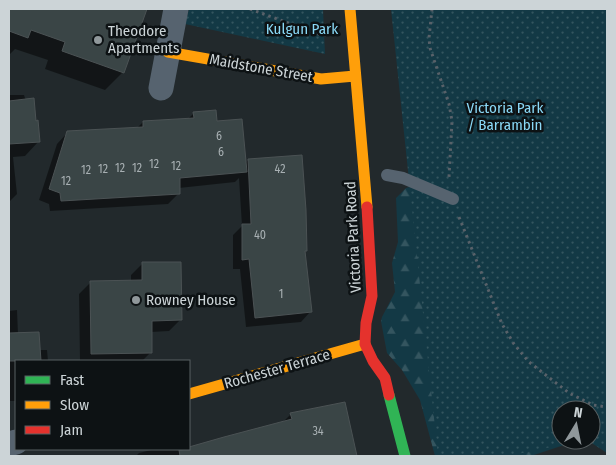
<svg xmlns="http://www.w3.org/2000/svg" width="616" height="465" font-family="'Fira Sans Condensed',sans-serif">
	<defs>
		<pattern id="forest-firs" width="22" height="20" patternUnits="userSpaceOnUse" patternTransform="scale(1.25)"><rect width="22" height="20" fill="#133945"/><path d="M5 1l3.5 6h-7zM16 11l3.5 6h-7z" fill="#34555f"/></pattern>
		<pattern id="park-dots" width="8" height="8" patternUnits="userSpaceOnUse" patternTransform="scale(1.25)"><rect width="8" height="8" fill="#133945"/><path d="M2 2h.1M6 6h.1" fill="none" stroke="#34555f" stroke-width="1.8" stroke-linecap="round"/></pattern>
	</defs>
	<rect width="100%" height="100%" fill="#22292c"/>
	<path fill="url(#forest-firs)" d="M413 186 561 440 567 444 531 456H435L420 400 402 370 387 353 381 321 382 317 395 292 392 263 398 242 396 198 406 188Z"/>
	<path fill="url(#park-dots)" d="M189 9H323L325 54 185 24Z
		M391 9H607V453L587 440H591V410H561V440H585L508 456H438Z"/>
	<path fill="#0007" d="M9 9H146L123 72 105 90 45 69 48 60 15 49 9 55Z
		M9 95H24L39 141 25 156 13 157 17 194 9 202Z
		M194 113 216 122 245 164 248 160 306 250 304 252 310 312 301 322 246 327 240 269H233V235L242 226 239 178 235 182 179 188V193L168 204 50 211 49 204 39 200 57 144 68 132 137 128 143 122 187 120Z
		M143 263 181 319 169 331 151 332V352L142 361H80L79 294 91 282 131 281V275Z
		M17 310 18 334 39 350H47L48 361H16V401H9V311Z
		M344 403 355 456H136L139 453 155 449H181L182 450 189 449 282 423 291 414Z"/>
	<path fill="#3a4546" stroke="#4b5254" d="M9 9H147L124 73 62 51 65 42 31 30 28 38 9 31Z
		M34 98 36 121 38 120 40 142 9 144V101Z
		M216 110 217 121 242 119 247 172 180 178V194L61 201 60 193 49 189 67 131 143 127V121L194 118 193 112Z
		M302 155 306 210 307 251H305L312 312 255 318 249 259 242 260V224H251L248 159Z
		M142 262H181L182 320 152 321V353L91 354 90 281 142 280Z
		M39 332 41 361H9V333Z
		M345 402 357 456H180L179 450 189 449V447L224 437 292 419 290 413Z"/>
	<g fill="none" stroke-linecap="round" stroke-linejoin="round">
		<path stroke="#586169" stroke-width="3" stroke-dasharray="2.5 4" stroke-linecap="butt" d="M250 9 321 35H327
			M432 9 429 38 430 48 449 104 452 121 449 177
			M459 217 502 324 514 344 529 362 569 393 593 405 607 407"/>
		<path stroke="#56636f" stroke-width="12" d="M387 175 403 178 453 199"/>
		<path stroke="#56636f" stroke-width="25" d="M161 88 176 9
			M9 444 16 442"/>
		<path stroke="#30b455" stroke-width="11" d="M389 395 405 456"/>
		<path stroke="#ff9f0a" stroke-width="11" d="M350 9 367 207
			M168 52 321 79 355 76
			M189 394 365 344"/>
		<path stroke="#e5322d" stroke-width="11" d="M367 207 372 296 366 323 365 344 373 361 385 378 389 395"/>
	</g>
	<g fill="#90989b" stroke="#0d1214" stroke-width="2">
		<circle cx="98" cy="40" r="5"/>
		<circle cx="136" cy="300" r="5"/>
	</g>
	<g text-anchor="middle" stroke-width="5" stroke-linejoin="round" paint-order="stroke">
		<g font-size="12" fill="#a8b0b3">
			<text x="219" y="140">6</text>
			<text x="221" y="156">6</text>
			<text x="154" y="168">12</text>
			<text x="176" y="170">12</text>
			<text x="120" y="172">12</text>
			<text x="137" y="172">12</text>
			<text x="103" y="173">12</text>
			<text x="280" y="173">42</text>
			<text x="86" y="174">12</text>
			<text x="66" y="185">12</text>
			<text x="260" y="239">40</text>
			<text x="281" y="298">1</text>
			<text x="318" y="435">34</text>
		</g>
		<g font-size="15" fill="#8ad9f7" stroke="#0d1214">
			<text x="302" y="34">Kulgun Park</text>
			<text x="505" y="113">Victoria Park<tspan x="505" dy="17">/ Barrambin</tspan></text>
		</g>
		<g font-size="15" fill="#ccd4d7" stroke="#0d1214" text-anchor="start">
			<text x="108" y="36">Theodore<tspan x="108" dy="17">Apartments</tspan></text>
			<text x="146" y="305">Rowney House</text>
		</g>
		<g font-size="15" fill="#ccd4d7" stroke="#0d1214">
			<text transform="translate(261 68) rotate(10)" y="5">Maidstone Street</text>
			<text transform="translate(353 237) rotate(-93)" y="5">Victoria Park Road</text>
			<text transform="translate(277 369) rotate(-16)" y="5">Rochester Terrace</text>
		</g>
	</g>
	<rect width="616" height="465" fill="none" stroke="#ccd4d7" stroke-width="20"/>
	<rect x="15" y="360" width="175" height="90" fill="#0d1214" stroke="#596062"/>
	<rect x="25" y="376" width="25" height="8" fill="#30b455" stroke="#596062"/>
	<text x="60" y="385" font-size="15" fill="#ccd4d7">Fast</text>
	<rect x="25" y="401" width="25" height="8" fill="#ff9f0a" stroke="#596062"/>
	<text x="60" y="410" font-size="15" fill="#ccd4d7">Slow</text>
	<rect x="25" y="426" width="25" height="8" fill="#e5322d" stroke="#596062"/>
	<text x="60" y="435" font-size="15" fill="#ccd4d7">Jam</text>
	<g transform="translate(576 425) rotate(10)"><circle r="24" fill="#0d1214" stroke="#596062"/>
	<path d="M0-4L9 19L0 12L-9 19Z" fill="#90989b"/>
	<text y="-8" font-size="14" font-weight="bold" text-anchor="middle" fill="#ccd4d7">N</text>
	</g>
</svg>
